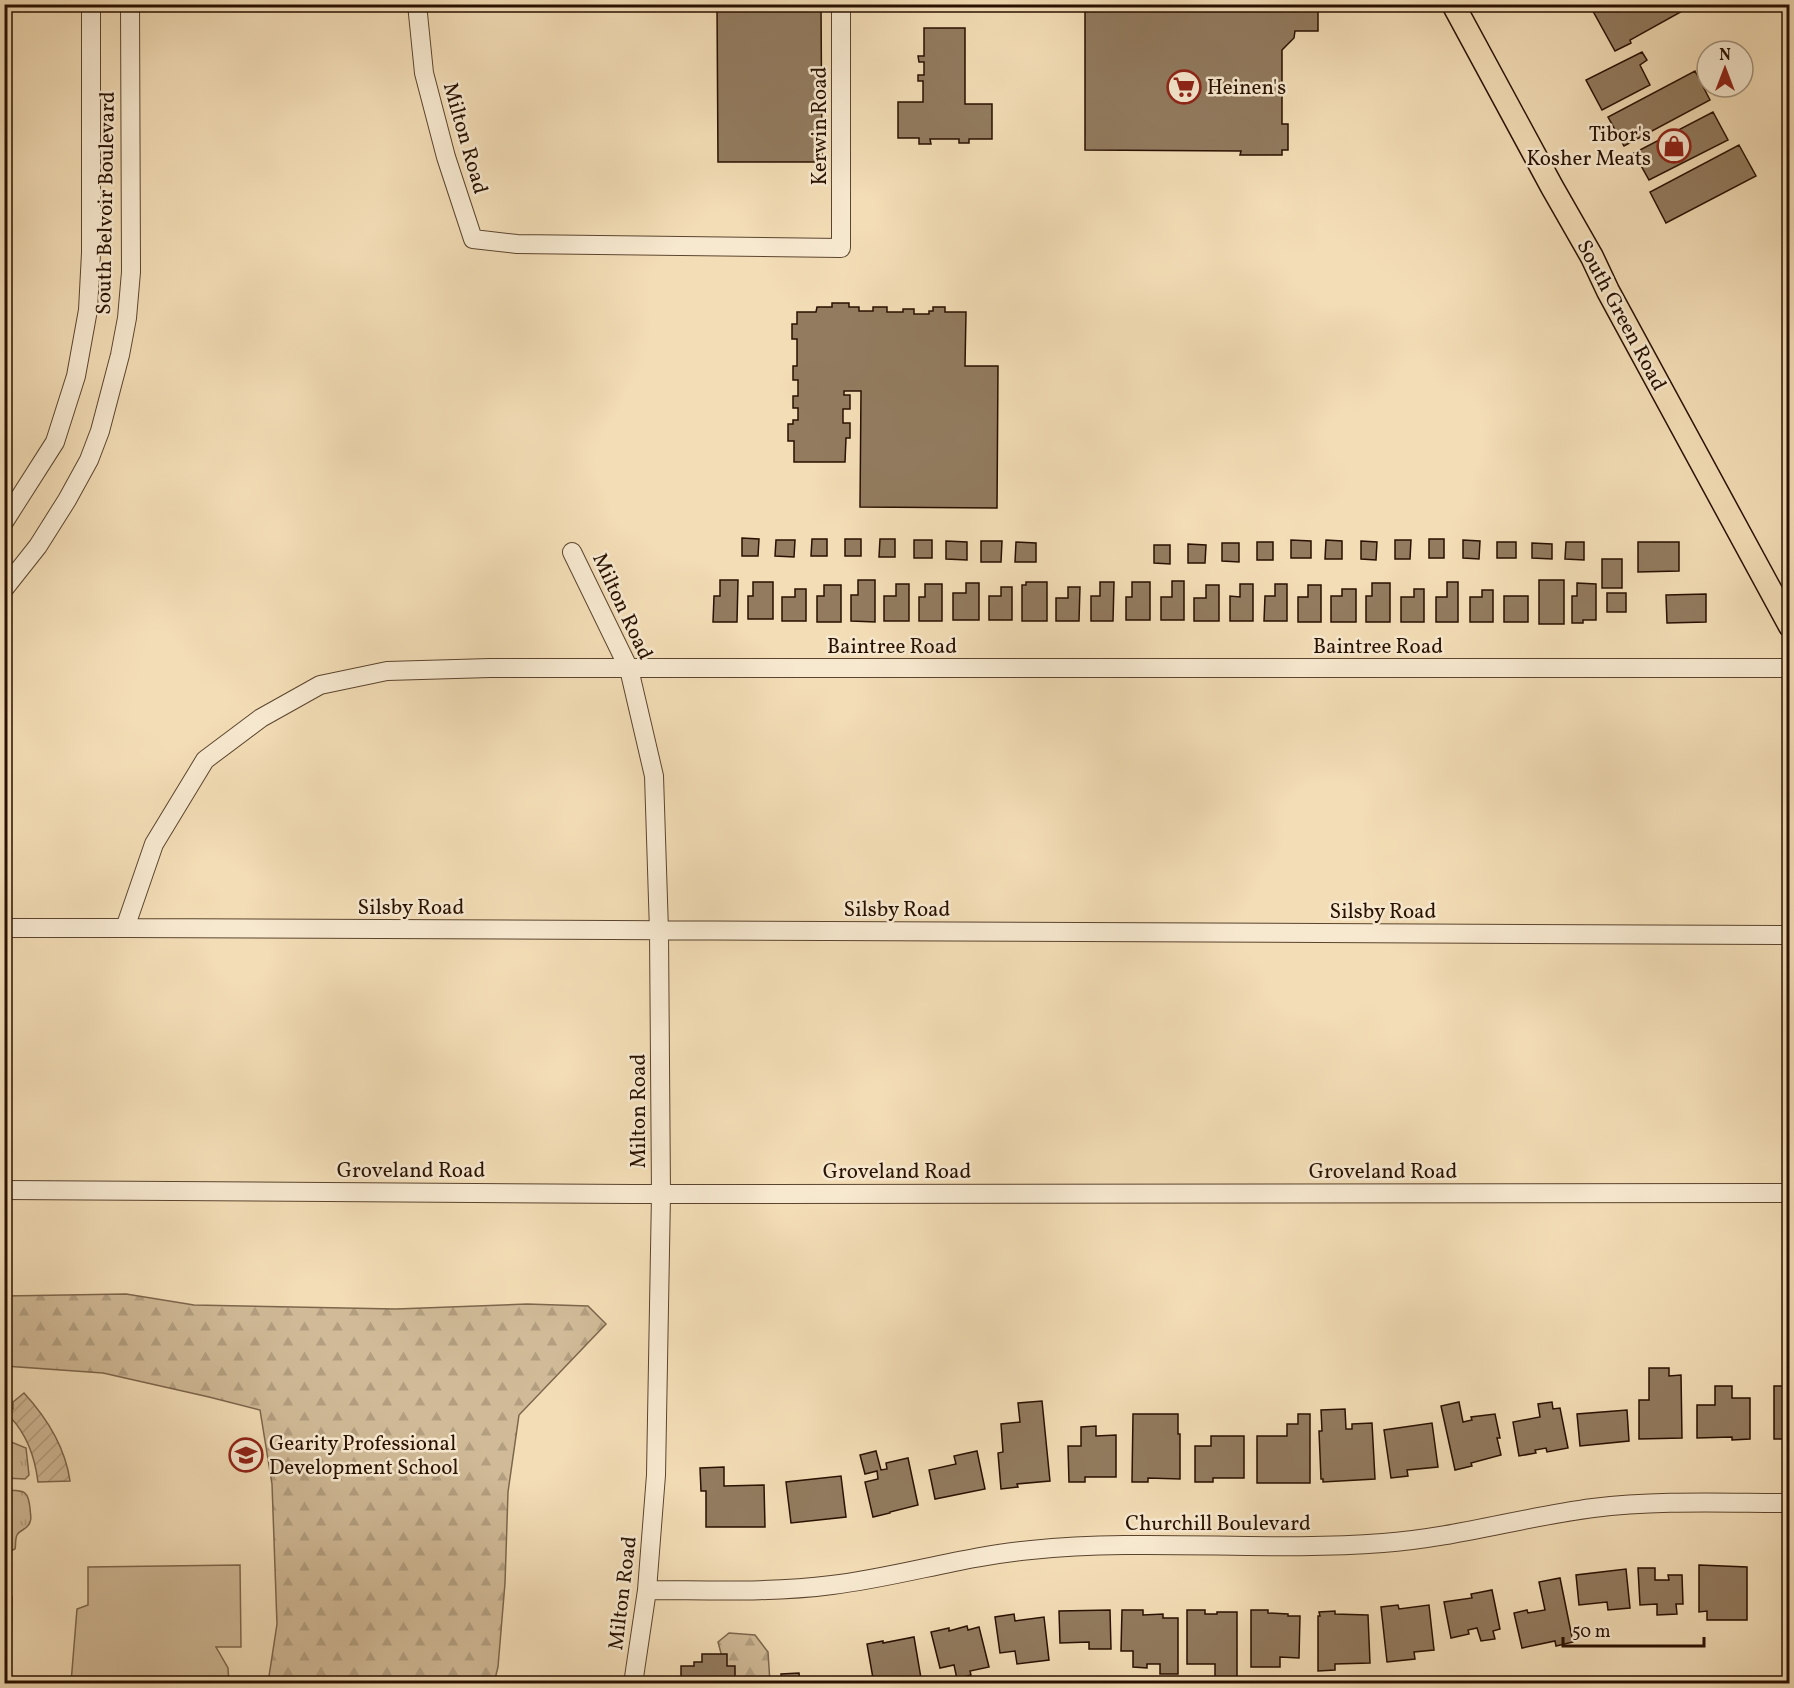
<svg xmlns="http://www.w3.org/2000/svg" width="1794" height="1688" font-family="Vollkorn,serif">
	<defs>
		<pattern id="grass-tufts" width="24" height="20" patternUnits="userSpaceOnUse" patternTransform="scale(1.5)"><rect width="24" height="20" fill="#d0ba97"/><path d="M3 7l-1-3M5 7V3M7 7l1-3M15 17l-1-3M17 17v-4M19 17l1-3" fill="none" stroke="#b39f80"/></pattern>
		<pattern id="forest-firs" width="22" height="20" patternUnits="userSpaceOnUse" patternTransform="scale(1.5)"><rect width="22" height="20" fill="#d0ba97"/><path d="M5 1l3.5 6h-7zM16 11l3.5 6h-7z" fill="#b39f80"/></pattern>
		<pattern id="garden-furrows" width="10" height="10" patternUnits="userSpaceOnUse" patternTransform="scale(1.5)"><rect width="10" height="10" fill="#d0ba97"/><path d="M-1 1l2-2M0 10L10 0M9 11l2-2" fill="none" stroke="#b39f80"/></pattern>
	</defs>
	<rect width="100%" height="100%" fill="#f3ddb6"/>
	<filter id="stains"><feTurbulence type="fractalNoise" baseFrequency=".00333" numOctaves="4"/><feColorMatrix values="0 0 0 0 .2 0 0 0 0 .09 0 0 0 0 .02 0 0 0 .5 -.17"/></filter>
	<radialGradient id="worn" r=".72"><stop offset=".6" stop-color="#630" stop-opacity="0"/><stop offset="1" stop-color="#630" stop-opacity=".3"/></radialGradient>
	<path fill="url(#grass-tufts)" stroke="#7c664c" stroke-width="1.5" d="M5 1431 11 1442 26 1448 29 1475 25 1479 5 1478Z
		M4 1490C22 1491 28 1488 30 1508 30 1513 32 1518 30 1522 28 1530 20 1529 17 1535 15 1539 16 1545 15 1549L4 1554Z"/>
	<path fill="url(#forest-firs)" stroke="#7c664c" stroke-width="1.5" d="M126 1294 194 1305 396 1309 527 1304 588 1306 606 1324 519 1415 508 1492 505 1583 498 1667 494 1683H268L277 1624 272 1484 260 1410 209 1397 103 1373 5 1366V1296Z
		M729 1633 755 1635 768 1652 770 1683H729L718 1642Z"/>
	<path fill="url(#garden-furrows)" stroke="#7c664c" stroke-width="1.5" d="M24 1393C47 1418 65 1446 70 1481L38 1482C35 1458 28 1436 11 1418H5V1409H13V1402Z"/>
	<path fill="#d0ba97" stroke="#7c664c" stroke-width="1.5" d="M240 1565 241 1647H216L228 1668 229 1683H71L77 1609 88 1605V1567Z
		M5 1597H12L11 1667H5Z"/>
	<path fill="#927b5f" stroke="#281100" stroke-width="1.5" d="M717 4H821L822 162H718Z
		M1085 4 1318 5V31H1295L1294 38 1282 50V124H1288V150H1282V155H1240L1241 151 1085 150Z
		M1589 4H1695L1630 40 1631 43 1615 51Z
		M924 28H965V104H992V139H969V143H959V139H930L931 144H919V138H898V102H923V81H918V75H924V62H919L918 56H924Z
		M1642 52 1647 60 1640 65 1650 85 1602 110 1586 80Z
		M1695 71 1710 100 1624 146 1608 117Z
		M1713 112 1728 140 1649 180 1634 153Z
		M1739 145 1756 176 1666 223 1650 192Z
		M832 303H849V307H859V311H873V307H887V312H903V309H914V314H929V311H933V307H945V312H966L965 366H998L997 508 860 507 861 391H844V395H850V409H843V423H850V438H846L845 462H794V441H788V424H793V420H798V408H793V396H798V380H793V366H797V339H792V324H797V312H816L817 307H832Z
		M742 538 759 539 758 556H742Z
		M812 539H827V556H811Z
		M845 539H861V556H845Z
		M880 539H895V557H879Z
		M1429 539H1444V558H1429Z
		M776 540H795L794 557 775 556Z
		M914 540H932V558H914Z
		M1291 540 1311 541V558H1291Z
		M1326 540 1342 541V559H1325Z
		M1395 540H1411L1410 559H1395Z
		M1463 540 1480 541 1479 559 1463 558Z
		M946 541 967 542V560L946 559Z
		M981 541H1002L1001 562H981Z
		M1361 541 1377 542 1376 560 1361 559Z
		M1016 542 1036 543V562H1015Z
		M1257 542H1273V560H1257Z
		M1497 542H1516V558H1497Z
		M1566 542H1584V560L1565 559Z
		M1638 542H1679V571L1638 572Z
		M1222 543H1239V562L1222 561Z
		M1532 543 1552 544V559L1532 558Z
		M1188 544 1206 545 1205 563H1188Z
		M1154 545H1170V564L1154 563Z
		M1602 559H1622V588H1602Z
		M720 580H738L737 622H713L714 596H720Z
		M858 580H875V622L851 621V595H858Z
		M1539 580H1564V624H1539Z
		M1172 581H1184V620H1161V597H1172Z
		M753 582H773V619H748V596H753Z
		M1026 582H1047V621H1022V585H1026Z
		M1100 582H1114L1113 621H1091V596H1100Z
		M1132 582H1150V620H1126V597H1132Z
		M1447 582H1458V622H1436V597H1447Z
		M966 583H979V620H953V593H966Z
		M1372 583H1390V622H1366V596H1372Z
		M1577 583 1596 584V620H1583V623H1572V596H1577Z
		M896 584H909V621H884V596H896Z
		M925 584H942V621H919V597H925Z
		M1240 584H1253V621H1230V596L1240 597Z
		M1275 584H1287V621H1264L1265 596H1275Z
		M824 585H841V622H817V596H824Z
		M1206 585H1219V621H1194V598H1206Z
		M1308 585H1321V622H1298V597H1308Z
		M1001 587H1012V620H989V596H1001Z
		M1068 587H1080L1079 621H1056V598H1068Z
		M795 589H806V621H782V597H795Z
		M1342 589H1356V622H1331V596H1342Z
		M1414 589H1424V622H1401V597H1414Z
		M1482 590H1493V622H1470V597H1482Z
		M1607 593H1626V612H1607Z
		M1706 594V622L1667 623 1666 595Z
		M1504 596H1528V622H1504Z
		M1649 1368H1669V1376L1681 1375 1682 1438 1639 1439V1400H1649Z
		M1715 1386H1732V1398H1750V1439L1732 1440V1437L1697 1438V1405H1715Z
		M1774 1386H1790V1439H1774Z
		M1042 1401 1050 1481 1017 1484 1018 1487 1001 1489 998 1453 1003 1452 1001 1424 1020 1422 1018 1403Z
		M1459 1402 1463 1422 1472 1420 1471 1417 1495 1414 1500 1438H1497L1501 1455 1471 1463 1472 1466 1455 1470 1441 1406Z
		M1552 1402 1553 1409 1560 1408 1568 1448 1547 1452 1546 1448 1535 1450 1536 1453 1519 1456 1513 1422 1540 1417 1538 1404Z
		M1345 1409 1346 1429H1352V1424L1372 1423 1375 1479 1323 1482V1479H1321L1319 1431H1322L1321 1410Z
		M1627 1410 1629 1441 1580 1446 1577 1414Z
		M1133 1414H1178V1434H1180V1479L1148 1478V1482H1132Z
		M1298 1414H1310V1483H1257V1436H1287V1424H1298Z
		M1432 1423 1438 1467 1407 1470 1408 1476 1391 1478 1384 1430Z
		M1096 1426V1436L1116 1435V1477H1085V1482H1069L1068 1446H1081V1427Z
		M1211 1436H1244V1478H1213V1482H1195V1446H1211Z
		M876 1451 881 1470 887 1469 886 1463 908 1458 918 1505 890 1512V1513L873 1517 865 1482 878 1479 877 1471 865 1474 860 1455Z
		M977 1451 985 1489 935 1499 929 1470 956 1464 954 1456Z
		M724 1467V1486L764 1485 765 1527H706V1491H701L700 1468Z
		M841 1476 846 1517 791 1523 786 1482Z
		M1699 1565 1747 1567V1620H1707V1611L1699 1612Z
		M1785 1565H1790V1597H1784Z
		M1638 1568H1655V1580H1669L1668 1575H1682L1683 1604H1676L1677 1614 1657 1615V1604L1640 1605Z
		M1626 1569 1630 1608 1608 1610 1607 1602 1579 1605 1576 1575Z
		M1560 1578 1573 1642 1556 1646 1555 1641 1522 1648 1514 1613 1527 1610 1528 1613 1545 1610 1539 1582Z
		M1492 1590 1500 1629 1493 1631 1495 1639 1481 1641 1477 1628 1468 1630 1469 1634 1451 1638 1444 1602 1472 1598 1471 1594Z
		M1398 1605 1399 1609 1429 1605 1434 1650 1414 1652 1415 1659 1387 1662 1381 1607Z
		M1110 1610 1111 1649H1089V1642L1060 1643 1059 1611Z
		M1122 1610H1143V1615L1163 1614V1618H1178V1674H1160V1664H1147V1668L1133 1667V1651H1121Z
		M1187 1610H1205V1614H1217V1612H1237V1677H1215V1664H1187Z
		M1251 1610H1268V1613L1288 1614V1616H1300L1299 1658 1280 1657V1667H1251Z
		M1335 1611V1614L1368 1615 1370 1663 1335 1664V1670L1318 1671V1616H1320L1319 1612Z
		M1014 1614 1015 1621 1044 1617 1049 1660 1017 1664 1015 1651 1000 1653 995 1617Z
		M967 1626 968 1630 979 1627 989 1667 970 1671 971 1675 957 1679 954 1665 940 1668 931 1632 949 1628V1631Z
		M914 1637 922 1684H874L867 1644 883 1641V1643Z
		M702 1654H727V1666H735V1684H681V1666H694V1662H702Z
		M799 1673 800 1682 835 1679V1684H782L781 1674Z"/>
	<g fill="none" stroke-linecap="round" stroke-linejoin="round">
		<g stroke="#5b442e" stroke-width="20">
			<path id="minor" d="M417 4 424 73 446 157 473 239 517 244 841 248V4
				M4 522 55 442 76 376 88 310 91 253V4
				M572 552 629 669 654 776 659 931 661 1194 656 1475 647 1590 633 1684
				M4 589 38 546 67 500 89 460 100 431 120 355 127 318 131 272 130 4
				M4 928H125L1790 935
				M125 928 154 844 205 760 261 718 320 685 387 671 490 668H1790
				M4 1190 634 1194 1790 1193
				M647 1590C709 1590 771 1593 832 1585 899 1577 963 1556 1031 1550 1148 1538 1266 1552 1383 1543 1454 1538 1523 1517 1593 1508 1658 1500 1724 1503 1790 1503"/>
		</g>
		<g stroke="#281100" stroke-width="25">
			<path id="major" d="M1453 4 1552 187 1592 257 1608 291 1790 626"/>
		</g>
		<use href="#minor" stroke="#f7e9d0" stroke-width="18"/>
		<use href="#major" stroke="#f3ddb6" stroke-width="22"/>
	</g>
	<defs>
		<g id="supermarket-ring" transform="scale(1.725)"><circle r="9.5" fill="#f7e9d0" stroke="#8f2418" stroke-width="1.5"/><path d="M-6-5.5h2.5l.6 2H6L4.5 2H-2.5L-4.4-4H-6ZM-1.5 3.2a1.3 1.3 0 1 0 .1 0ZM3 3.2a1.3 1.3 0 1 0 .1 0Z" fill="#8f2418"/></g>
		<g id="shop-ring" transform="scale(1.725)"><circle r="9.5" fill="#f7e9d0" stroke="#8f2418" stroke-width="1.5"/><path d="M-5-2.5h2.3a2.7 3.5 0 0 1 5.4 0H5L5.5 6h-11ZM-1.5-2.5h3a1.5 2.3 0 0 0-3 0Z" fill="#8f2418"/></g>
		<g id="school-ring" transform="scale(1.725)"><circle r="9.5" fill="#f7e9d0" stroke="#8f2418" stroke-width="1.5"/><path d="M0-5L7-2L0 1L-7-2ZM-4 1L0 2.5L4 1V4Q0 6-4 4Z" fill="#8f2418"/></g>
	</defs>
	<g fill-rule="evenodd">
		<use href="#supermarket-ring" x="1184" y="87"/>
		<use href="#shop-ring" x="1674" y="146"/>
		<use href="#school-ring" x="246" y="1455"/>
	</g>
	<g text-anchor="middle" stroke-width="5" stroke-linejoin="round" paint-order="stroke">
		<g font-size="21" fill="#281100" stroke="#f7e9d0" text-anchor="start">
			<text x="1207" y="94">Heinen's</text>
			<text x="1651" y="141" text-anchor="end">Tibor's<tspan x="1651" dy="24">Kosher Meats</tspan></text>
			<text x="269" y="1450">Gearity Professional<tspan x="269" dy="24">Development School</tspan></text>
		</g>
		<g font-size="21" fill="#281100" stroke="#f7e9d0">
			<text transform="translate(819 126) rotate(-90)" y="7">Kerwin Road</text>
			<text transform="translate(466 138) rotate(74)" y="7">Milton Road</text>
			<text transform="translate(105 203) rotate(-89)" y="7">South Belvoir Boulevard</text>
			<text transform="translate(1622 315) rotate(62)" y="7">South Green Road</text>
			<text transform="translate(623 606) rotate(65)" y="7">Milton Road</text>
			<text x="892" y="653">Baintree Road</text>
			<text x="1378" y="653">Baintree Road</text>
			<text x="411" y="914">Silsby Road</text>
			<text x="897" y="916">Silsby Road</text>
			<text x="1383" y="918">Silsby Road</text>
			<text transform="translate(638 1111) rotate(-90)" y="7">Milton Road</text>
			<text x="411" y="1177">Groveland Road</text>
			<text x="897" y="1178">Groveland Road</text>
			<text x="1383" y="1178">Groveland Road</text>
			<text x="1218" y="1530">Churchill Boulevard</text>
			<text transform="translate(622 1593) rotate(-83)" y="7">Milton Road</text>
		</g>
	</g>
	<rect width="1794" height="1688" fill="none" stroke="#f3ddb6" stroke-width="24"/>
	<rect x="6" y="6" width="1782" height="1676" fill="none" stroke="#281100" stroke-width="3"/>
	<rect x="12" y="12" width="1770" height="1664" fill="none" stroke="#281100" stroke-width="1.5"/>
	<g transform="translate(1725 69)"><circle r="28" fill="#f7e9d0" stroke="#a4937d" stroke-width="1.5"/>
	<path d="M0-4.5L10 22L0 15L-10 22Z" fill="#8f2418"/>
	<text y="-9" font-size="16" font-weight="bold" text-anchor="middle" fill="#281100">N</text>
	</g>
	<path d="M1563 1637v9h141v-9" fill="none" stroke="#281100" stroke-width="3"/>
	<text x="1572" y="1637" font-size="18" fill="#281100" stroke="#f7e9d0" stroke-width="4.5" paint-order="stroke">50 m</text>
	<rect width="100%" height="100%" filter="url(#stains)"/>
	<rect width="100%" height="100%" fill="url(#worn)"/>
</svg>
